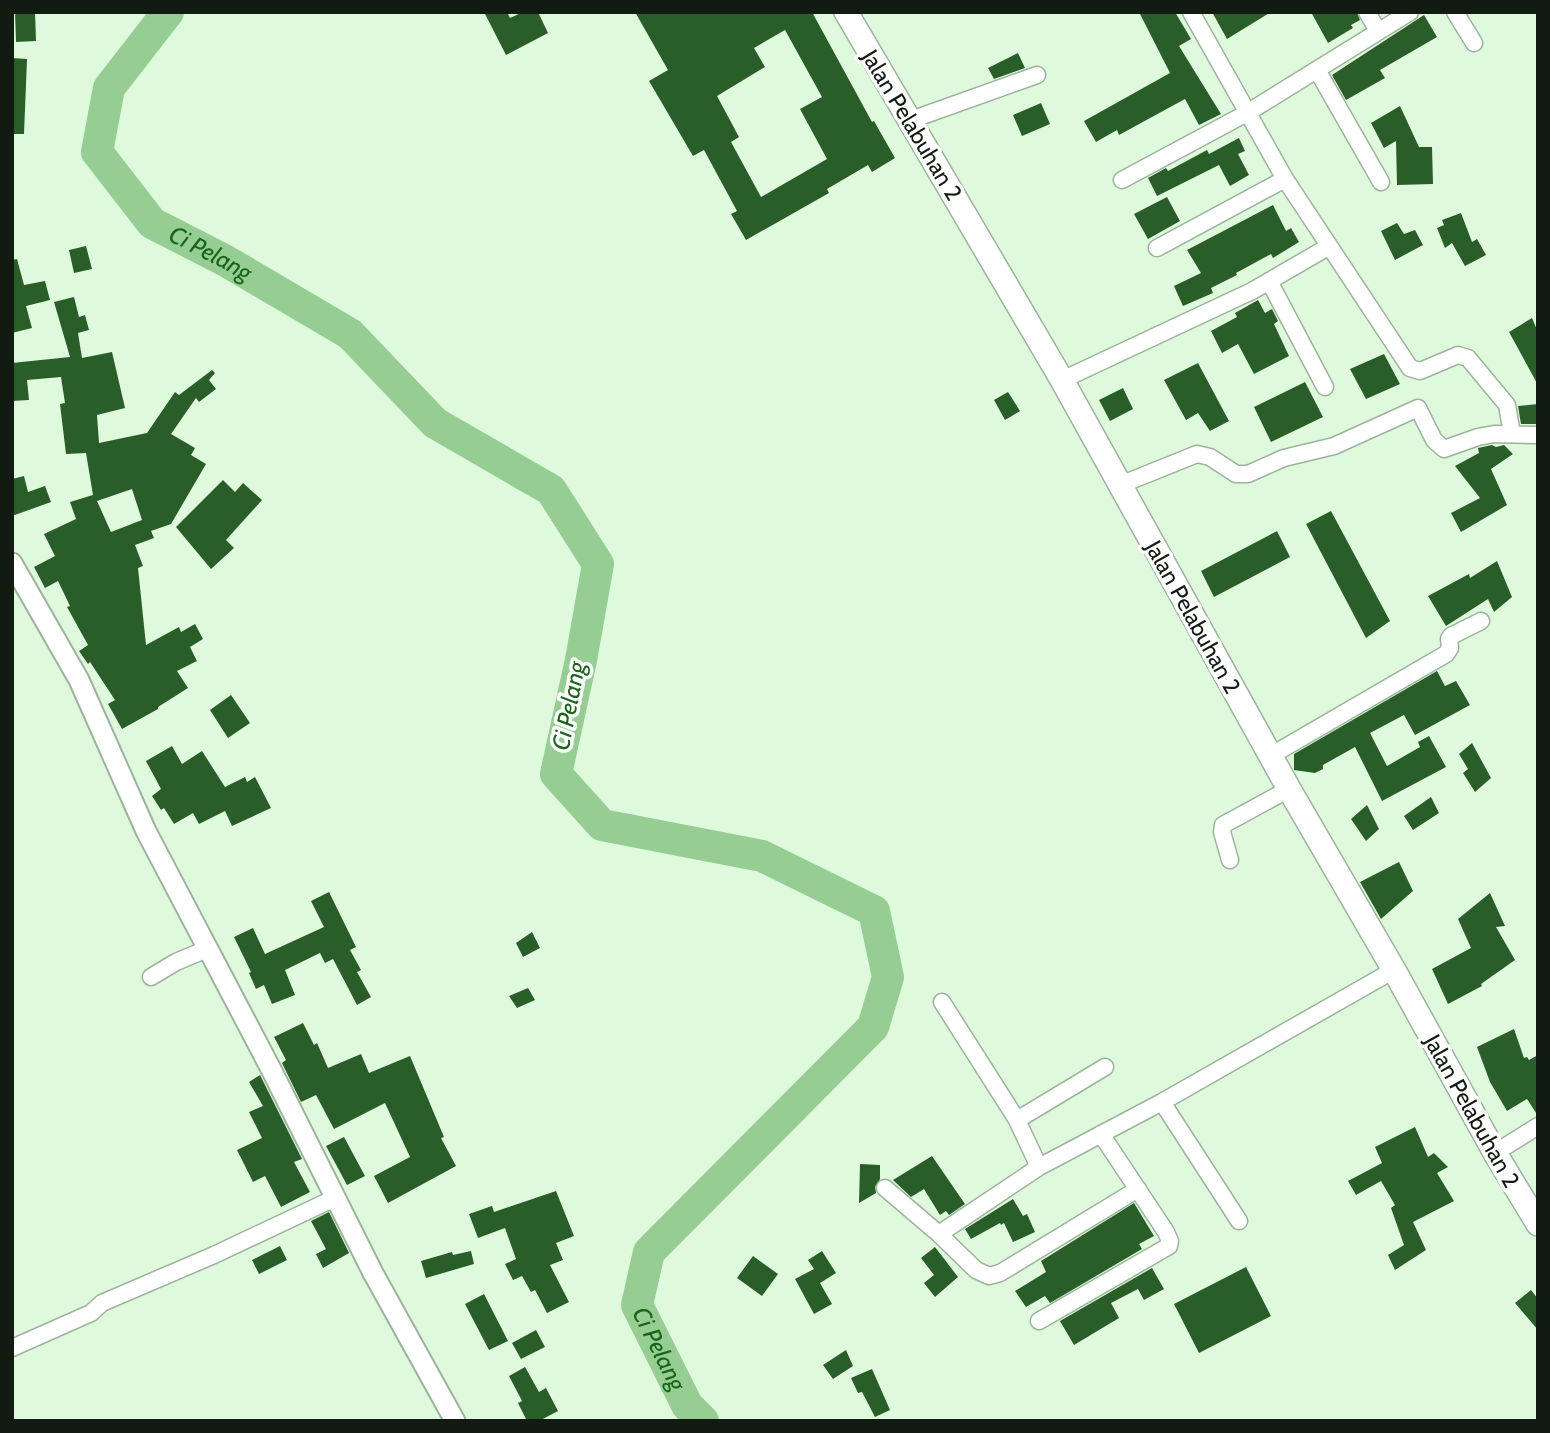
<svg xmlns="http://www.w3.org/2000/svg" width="1550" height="1433" font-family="Cabin,sans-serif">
	<rect width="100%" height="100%" fill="#dff9dd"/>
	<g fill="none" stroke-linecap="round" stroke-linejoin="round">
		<path stroke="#95cd92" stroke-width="32" id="s1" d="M168 12 109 88 97 152 152 223 226 261 350 334 435 423 551 490 598 564 581 660 556 774 602 825 762 856 874 911 888 977 873 1027 649 1252 637 1305 687 1405 703 1421"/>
	</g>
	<path fill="#295e28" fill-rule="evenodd" d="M15 12H35L36 41 16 42Z
		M484 12H507L510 18 523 12H538L548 33 506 55Z
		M635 12H812L872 122 874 121 895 158 872 172 868 165 827 189 829 193 746 240 731 214 737 211 704 150 693 156 649 81 668 70ZM785 30 822 97 800 109 827 159 761 197 731 142 739 137 717 96 765 67 754 48Z
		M1139 12H1175L1191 39 1179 46 1221 114 1199 125 1185 99 1119 135 1117 130 1096 142 1084 121 1170 73Z
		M1212 12H1271L1227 39Z
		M1311 12H1357L1360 20 1351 25 1353 28 1328 43Z
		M1424 15 1437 37 1380 70 1385 78 1346 100 1332 75Z
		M1018 53 1025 68 994 79 988 68Z
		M12 58 27 59 24 134H12Z
		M1041 103 1050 124 1022 136 1013 115Z
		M1400 106 1419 147H1432L1433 184 1397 185 1396 141 1384 148 1371 123Z
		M1239 138 1245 151 1238 154 1249 175 1230 186 1219 165 1157 196 1148 178 1166 168 1168 171 1207 150 1209 154Z
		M1167 197 1180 221 1148 239 1134 214Z
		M1273 205 1286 231 1291 228 1299 242 1273 258 1271 254 1236 273 1237 275 1211 288 1213 293 1183 306 1174 286 1201 273 1187 250Z
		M1461 213 1472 242 1477 239 1486 255 1465 266 1452 243 1445 248 1437 228 1444 225 1442 220Z
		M1397 223 1404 234 1415 230 1423 245 1395 260 1381 231Z
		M86 246 92 269 74 273 69 250Z
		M17 259 24 285 45 281 50 300 26 306 32 328 12 333V260Z
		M74 297 79 317 85 315 89 330 78 333 82 358 112 352 125 408 97 415 99 443 147 433 175 392 179 395 212 370 215 373 209 380 216 389 199 402 196 398 171 434 195 448 191 455 206 464 171 524 151 531 154 538 135 545 143 566 138 568 146 645 179 627 181 632 195 624 203 639 190 647 197 661 177 671 188 688 158 707V709L122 729 108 704 115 700 90 662 88 664 79 651 88 645 67 607 70 606 58 581 45 588 34 567 55 556 44 534 76 519 70 502 93 495 86 453 66 454 60 404 65 403 61 377 27 380 29 400 12 401V363L70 357 54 302ZM132 489 142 520 111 532 97 501Z
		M1258 300 1265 313 1272 309 1278 321 1274 324 1289 356 1254 374 1238 344 1222 353 1211 331 1237 317 1235 313Z
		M1532 318 1538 332V385L1509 332Z
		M1384 354 1400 384 1366 399 1350 369Z
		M1198 363 1229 421 1210 431 1198 413 1186 420 1164 380Z
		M1305 382 1323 417 1271 442 1254 407Z
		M1123 388 1133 409 1110 421 1099 400Z
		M1008 392 1020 411 1005 420 994 400Z
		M1538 404V424H1521L1518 406Z
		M1492 445 1496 447 1504 445 1513 454 1491 469 1507 505 1461 532 1451 513 1480 498 1455 466 1479 453 1478 448Z
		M24 476 28 492 45 486 51 502 12 516V479Z
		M223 480 235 492 243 483 262 500 226 540 234 548 211 569 176 527Z
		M1331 511 1390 621 1366 638 1306 524Z
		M1277 531 1290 557 1214 597 1201 571Z
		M1497 561 1512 597 1494 612 1488 599 1446 626 1428 596 1469 574 1470 578Z
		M1437 671 1445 686 1456 681 1470 705 1415 735 1404 715 1370 733 1387 766 1420 747 1418 742 1429 736 1446 767 1382 801 1355 747 1323 765V769L1315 773 1294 770V754Z
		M231 695 250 723 228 738 210 710Z
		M1472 743 1491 778 1475 792 1463 773 1468 769 1459 754Z
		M172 746 182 764 202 751 225 787 245 777 247 782 255 777 271 808 232 826 225 811 199 824 193 813 174 824 164 808 161 810 152 796 161 789 146 761Z
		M1431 797 1439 813 1413 830 1404 816Z
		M1367 805 1379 829 1366 841 1351 819Z
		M1399 862 1413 891 1381 919 1360 882Z
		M329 892 356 947 350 950 361 970 357 972 371 997 357 1005 333 959 325 963 320 953 285 970 295 995 272 1004 264 985 256 989 249 973 251 972 234 937 253 928 265 954 324 927 311 901Z
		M1490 893 1505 926 1496 927 1515 960 1481 984 1482 986 1448 1004 1432 969 1471 948 1458 919Z
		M532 932 540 948 523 957 516 943Z
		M528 988 535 1000 517 1008 509 996Z
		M303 1023 314 1045 317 1043 328 1068 361 1054 369 1073 410 1056 444 1137 441 1138 456 1166 388 1203 374 1176 410 1157 385 1103 334 1129 316 1095 301 1102 282 1063 286 1060 274 1037Z
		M1514 1029 1524 1058 1527 1057 1529 1060 1538 1055V1116L1527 1099 1507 1111 1490 1082 1477 1047Z
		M260 1075 302 1159 294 1162 310 1192 281 1207 265 1176 253 1182 237 1150 262 1138 249 1112 263 1106 249 1082Z
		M1415 1127 1428 1157 1434 1153 1448 1167 1437 1173 1454 1201 1413 1222 1426 1250 1395 1270 1388 1255 1404 1245 1391 1208 1395 1205 1381 1181 1356 1195 1348 1181 1382 1163 1375 1147Z
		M344 1137 365 1176 347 1185 326 1146Z
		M932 1156 965 1204 949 1215 946 1211 940 1215 924 1189 911 1197 893 1180Z
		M860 1164 880 1165V1179L875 1187 876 1193 859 1203Z
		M556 1191 574 1236 556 1243 563 1260 550 1265 569 1302 547 1313 535 1290 531 1292 522 1276 513 1280 505 1264 516 1259 505 1228 478 1238 469 1214 492 1206 494 1212Z
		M1013 1199 1023 1216 1027 1214 1035 1232 1013 1242 1004 1223 1001 1225 1000 1223 971 1239 965 1229Z
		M1134 1203 1154 1236 1139 1244 1142 1249 1050 1303 1045 1296 1026 1307 1015 1291 1046 1272 1041 1261Z
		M329 1212 349 1253 323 1268 316 1254 326 1249 311 1221Z
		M280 1246 287 1260 259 1274 252 1260Z
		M935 1247 958 1277 935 1297 924 1283 934 1275 921 1258Z
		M471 1251 474 1264 426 1278 421 1261 452 1252 453 1255Z
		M822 1251 836 1273 820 1283 832 1304 814 1314 795 1279 814 1269 808 1260Z
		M753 1256 778 1274 762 1296 737 1278Z
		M1246 1267 1271 1316 1199 1353 1174 1304Z
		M1152 1268 1164 1289 1144 1300 1138 1289 1111 1303 1119 1318 1074 1345 1060 1321Z
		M1531 1290 1538 1299V1330L1515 1303Z
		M484 1294 508 1341 489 1350 465 1304Z
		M536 1330 545 1347 521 1359 512 1343Z
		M846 1350 853 1366 833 1379 823 1365Z
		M525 1367 539 1392 546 1388 558 1411 539 1421H527L518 1403 522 1401 509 1376Z
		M872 1369 890 1410 875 1417 862 1392 858 1393 851 1378Z"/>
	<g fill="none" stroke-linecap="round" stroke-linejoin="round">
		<g stroke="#9bb49a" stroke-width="19">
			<path id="minor" d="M1191 12 1285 179 1410 368 1420 371 1458 355 1468 358 1507 405 1512 434
				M1367 12 1378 31
				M1455 12 1474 43
				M1317 70 1381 182
				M908 121 1037 75
				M1122 180 1247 113 1410 12
				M1157 248 1285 179
				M1269 281 1325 387
				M1062 380 1252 291 1328 247
				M1120 485 1197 454 1210 457 1236 474H1248L1284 458 1334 446 1418 408 1434 440 1444 449 1478 437 1494 434 1538 435
				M1270 756 1446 654 1450 648 1449 639 1451 636 1481 621
				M1230 860 1222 832 1223 825 1289 789
				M151 977 176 962 207 949
				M942 1002 1017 1120 1039 1167 1162 1102 1394 970
				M1162 1102 1239 1221
				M1017 1120 1105 1067
				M1495 1153 1538 1126
				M885 1188 939 1234 976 1270 989 1276 1000 1273 1138 1189
				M939 1234 1039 1167
				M1039 1321 1169 1246 1170 1241 1166 1232 1101 1134
				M12 1348 91 1313 102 1303 214 1255 335 1198"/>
		</g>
		<g stroke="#9bb49a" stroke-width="23">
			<path id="tertiary" d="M12 563 79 680 146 831 273 1073 373 1273 455 1421"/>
		</g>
		<g stroke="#9bb49a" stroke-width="26">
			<path id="secondary" d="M846 12 1062 380 1289 789 1394 970 1495 1153 1538 1224"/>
		</g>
		<use href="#minor" stroke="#fff" stroke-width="16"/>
		<use href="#tertiary" stroke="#fff" stroke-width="19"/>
		<use href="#secondary" stroke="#fff" stroke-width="23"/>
	</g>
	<g text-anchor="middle" stroke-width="7" stroke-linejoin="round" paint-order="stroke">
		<g font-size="23" fill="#121b11" stroke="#fefefe">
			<text transform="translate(912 125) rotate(59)" y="8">Jalan Pelabuhan 2</text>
			<text transform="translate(1193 617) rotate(61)" y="8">Jalan Pelabuhan 2</text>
			<text transform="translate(1472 1111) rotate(61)" y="8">Jalan Pelabuhan 2</text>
		</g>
		<g font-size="24" font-style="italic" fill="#18651a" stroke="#fefefe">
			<text dy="8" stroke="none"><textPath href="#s1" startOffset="317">Ci Pelang</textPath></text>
			<text transform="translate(569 706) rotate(-79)" y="8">Ci Pelang</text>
			<text dy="8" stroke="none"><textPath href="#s1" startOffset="1934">Ci Pelang</textPath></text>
		</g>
	</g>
	<rect width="1550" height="1433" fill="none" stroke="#121b11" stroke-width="28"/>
</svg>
